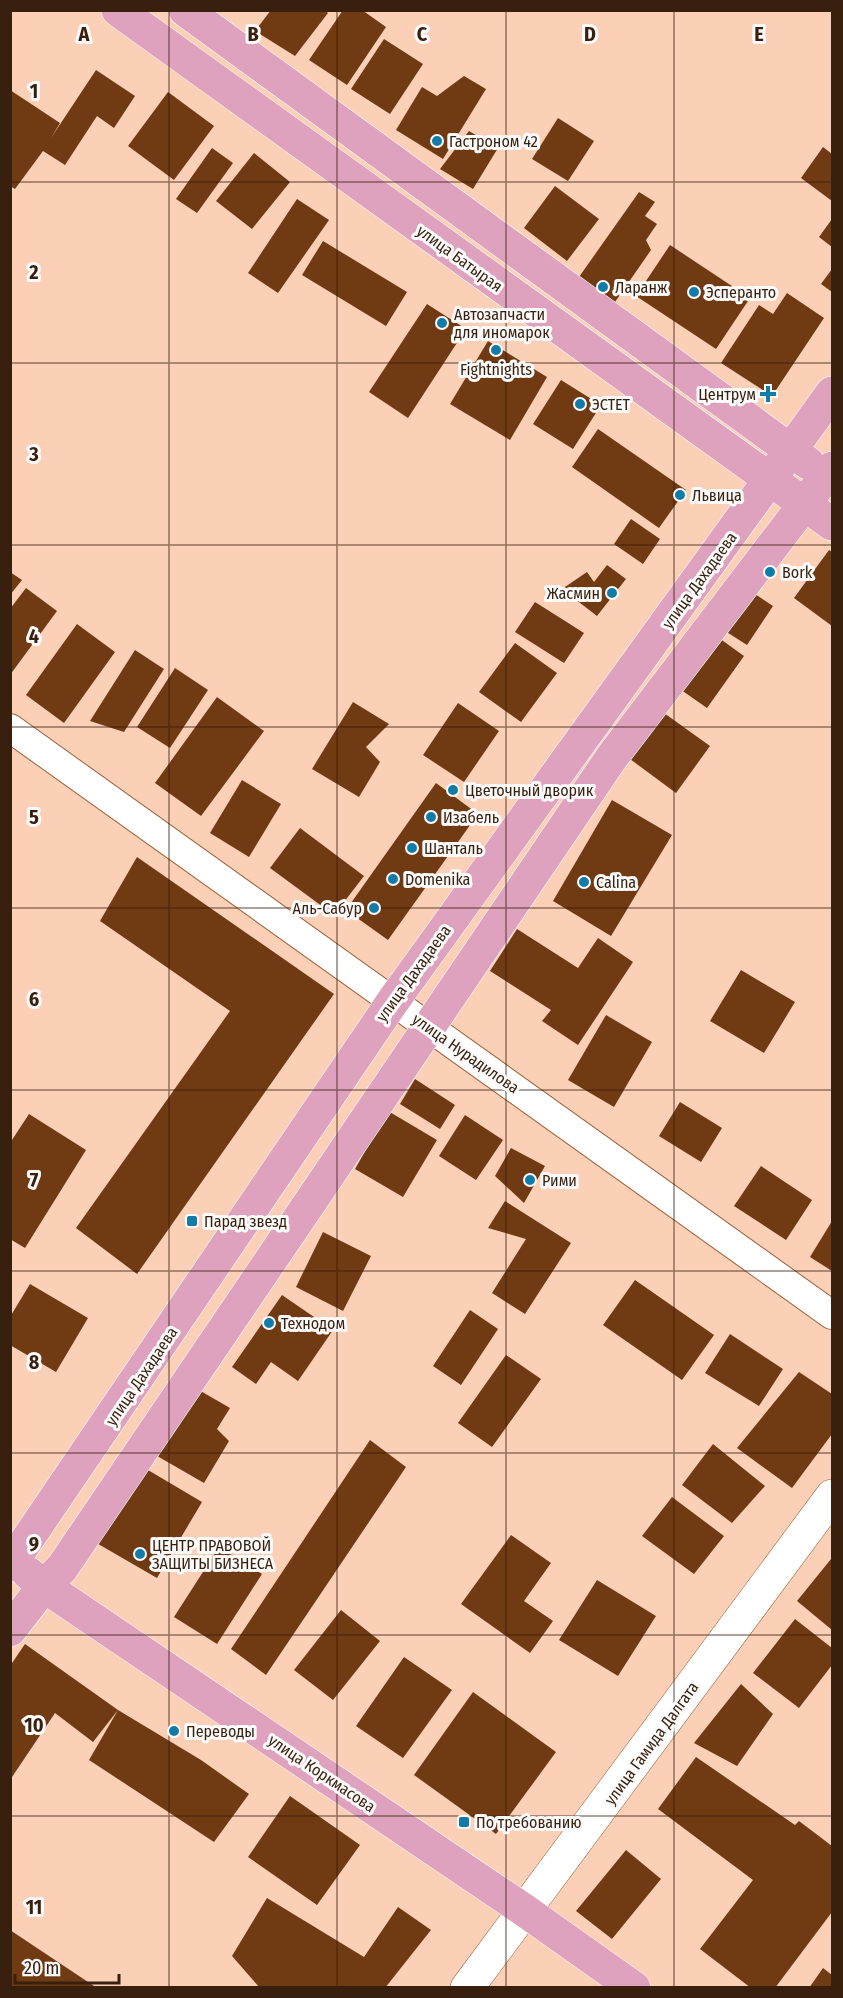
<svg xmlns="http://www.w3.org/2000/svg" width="843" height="1998" font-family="'Fira Sans Condensed',sans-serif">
	<rect width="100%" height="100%" fill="#fbd0b7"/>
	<path fill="#703a13" d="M271 10H325L328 13 295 56 255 31Z
		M343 10H362L386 27 347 85 309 60Z
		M384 39 423 64 390 114 351 89Z
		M96 70 135 96 114 128 97 116 65 165 43 151 15 189 10 186V90L60 123 51 138Z
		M464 76 486 89 443 159 396 130 422 87 437 96Z
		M168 92 214 126 174 180 128 146Z
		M558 118 594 141 568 181 532 159Z
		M469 131 498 148 473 189 440 169Z
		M823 147 832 154V201L801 178Z
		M212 148 233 163 197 213 176 199Z
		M254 153 290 182 252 229 216 201Z
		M555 186 599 219 567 261 524 228Z
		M639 192 655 202 645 216 657 224 646 240 651 250 615 302 579 277Z
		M297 199 329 220 278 293 248 273Z
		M832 219V247L819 237Z
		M323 241 407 292 386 326 302 275Z
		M670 245 750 298 716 349 636 296Z
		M832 269V292L821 284Z
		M787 293 824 318 772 396 721 363 759 305 773 314Z
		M427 304 466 329 408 418 369 392Z
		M488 341 547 377 510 440 450 404Z
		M561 380 601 405 573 449 533 424Z
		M598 429 686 490 659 528 572 467Z
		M631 519 660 539 643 564 614 544Z
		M829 550 832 552V626L794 598Z
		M607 565 626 579 597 616 562 589 587 572 594 582Z
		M10 572 22 580 10 595Z
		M737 582 773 606 747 645 711 622Z
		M26 588 57 611 10 675V609Z
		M535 602 584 633 564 663 515 632Z
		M77 624 115 652 64 723 26 695Z
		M705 628 744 656 707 708 667 680Z
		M515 643 557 673 521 722 479 692Z
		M135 650 164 669 124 732 90 721Z
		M175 668 208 690 170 748 137 727Z
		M217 697 264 731 201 816 155 783Z
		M353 702 389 724 366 747 380 762 359 797 312 769Z
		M458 703 499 731 464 782 423 755Z
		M664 713 710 746 676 793 630 759Z
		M242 780 281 804 249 857 210 833Z
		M436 783 478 814 388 940 346 910Z
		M612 800 672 835 611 936 553 901Z
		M300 828 364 876 334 915 270 868Z
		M137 857 334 994 137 1274 76 1228 230 1011 100 921Z
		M517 929 578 968 598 938 633 962 578 1045 542 1021 551 1010 490 971Z
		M741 970 795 1002 764 1053 710 1021Z
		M606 1015 652 1042 614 1107 568 1080Z
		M415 1079 455 1105 440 1129 400 1104Z
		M680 1102 722 1128 701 1162 659 1136Z
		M388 1111 437 1140 403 1197 355 1169Z
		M29 1114 86 1150 25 1248 10 1239V1143Z
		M465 1115 503 1140 476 1180 439 1156Z
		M511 1148 545 1166 524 1203 495 1176Z
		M761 1166 812 1200 786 1240 734 1206Z
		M505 1201 571 1243 525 1314 492 1293 526 1239 488 1228Z
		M832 1221V1271L810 1257Z
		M323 1232 371 1256 343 1311 296 1287Z
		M635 1280 714 1335 682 1380 603 1325Z
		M30 1284 88 1318 56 1372 10 1345V1317Z
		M282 1295 333 1330 298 1381 271 1362 256 1384 232 1367Z
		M470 1310 498 1329 461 1385 433 1366Z
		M730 1334 783 1369 759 1406 705 1373Z
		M506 1355 541 1379 492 1447 458 1423Z
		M799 1372 832 1394V1434L792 1488 737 1448Z
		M185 1382 230 1408 217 1429 229 1441 204 1483 145 1449Z
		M370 1440 406 1467 266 1675 231 1649Z
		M713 1444 765 1486 732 1523 682 1485Z
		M121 1454 202 1502 157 1578 74 1530Z
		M672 1497 724 1536 694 1574 642 1536Z
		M511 1535 551 1563 524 1601 553 1621 530 1653 461 1604Z
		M219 1547 262 1574 217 1644 174 1617Z
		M831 1559 832 1560V1630L797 1601Z
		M597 1580 656 1616 618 1676 559 1640Z
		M341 1610 380 1641 333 1700 294 1670Z
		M795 1619 832 1648V1665L799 1708 753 1673Z
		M25 1644 118 1710 93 1742 55 1713 10 1780V1666Z
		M404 1657 452 1690 403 1758 356 1726Z
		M741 1684 773 1714 737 1766 694 1743Z
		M473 1692 556 1752 496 1834 414 1775Z
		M118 1710 201 1760 249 1794 214 1842 89 1760Z
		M696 1757 795 1825 799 1821 832 1846V1912L775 1988H751L700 1949 753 1880 658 1809Z
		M290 1796 360 1845 317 1905 248 1857Z
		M626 1850 661 1879 612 1939 576 1911Z
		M267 1898 364 1957 398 1907 431 1930 385 1988H260L232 1956Z
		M10 1930 97 1988H10Z
		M823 1968 832 1975V1988H809Z"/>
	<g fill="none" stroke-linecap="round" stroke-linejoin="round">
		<g stroke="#9d5f36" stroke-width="30">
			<path id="minor" d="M10 728 832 1315"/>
		</g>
		<g stroke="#9d5f36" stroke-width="34">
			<path id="tertiary" d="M467 1988 832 1496"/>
		</g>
		<g stroke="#fff" stroke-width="34">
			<path id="primary" d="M118 10 832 524
				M185 10 808 463
				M10 1565 393 1001 832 393
				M28 1573 44 1586 524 1910 634 1988
				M10 1630 44 1586 62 1568 612 757 832 468"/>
		</g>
		<use href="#minor" stroke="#fff" stroke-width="28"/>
		<use href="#tertiary" stroke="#fff" stroke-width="33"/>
		<use href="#primary" stroke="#dfa2be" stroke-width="33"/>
	</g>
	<path fill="none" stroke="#391f0d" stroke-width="1.5" stroke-opacity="0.55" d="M169 10V1988M337 10V1988M506 10V1988M674 10V1988M10 182H832M10 363H832M10 545H832M10 727H832M10 908H832M10 1090H832M10 1271H832M10 1453H832M10 1635H832M10 1816H832"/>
	<g fill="#137ca6" stroke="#fbfbfb" stroke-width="2">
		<circle cx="437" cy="141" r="6"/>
		<circle cx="603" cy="287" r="6"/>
		<circle cx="694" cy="292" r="6"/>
		<circle cx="442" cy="323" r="6"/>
		<circle cx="496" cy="350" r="6"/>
		<path d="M765 385h6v6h6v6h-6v6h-6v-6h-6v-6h6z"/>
		<circle cx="580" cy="404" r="6"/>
		<circle cx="680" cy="495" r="6"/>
		<circle cx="770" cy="572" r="6"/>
		<circle cx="612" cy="593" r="6"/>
		<circle cx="453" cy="790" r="6"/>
		<circle cx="431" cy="817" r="6"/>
		<circle cx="412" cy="848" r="6"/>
		<circle cx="393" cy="879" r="6"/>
		<circle cx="584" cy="882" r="6"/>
		<circle cx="374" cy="908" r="6"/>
		<circle cx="530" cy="1180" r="6"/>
		<rect x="186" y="1215" width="12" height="12" rx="3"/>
		<circle cx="269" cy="1323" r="6"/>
		<circle cx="140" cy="1554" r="6"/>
		<circle cx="174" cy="1731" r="6"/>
		<rect x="458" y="1816" width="12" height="12" rx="3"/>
	</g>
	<g text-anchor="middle" stroke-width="6" stroke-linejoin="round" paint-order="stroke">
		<g font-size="16" fill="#391f0d" stroke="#fbfbfb" text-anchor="start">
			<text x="449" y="147">Гастроном 42</text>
			<text x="615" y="293">Ларанж</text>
			<text x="706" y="298">Эсперанто</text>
			<text x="454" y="320">Автозапчасти<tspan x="454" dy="18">для иномарок</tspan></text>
			<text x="496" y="375" text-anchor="middle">Fightnights</text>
			<text x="756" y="400" text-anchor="end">Центрум</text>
			<text x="592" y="410">ЭСТЕТ</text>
			<text x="692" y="501">Львица</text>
			<text x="782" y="578">Bork</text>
			<text x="600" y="599" text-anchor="end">Жасмин</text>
			<text x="465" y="796">Цветочный дворик</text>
			<text x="443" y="823">Изабель</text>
			<text x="424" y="854">Шанталь</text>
			<text x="405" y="885">Domenika</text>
			<text x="596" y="888">Calina</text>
			<text x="362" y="914" text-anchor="end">Аль-Сабур</text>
			<text x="542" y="1186">Рими</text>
			<text x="204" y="1227">Парад звезд</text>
			<text x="281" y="1329">Технодом</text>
			<text x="152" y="1551">ЦЕНТР ПРАВОВОЙ<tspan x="152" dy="18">ЗАЩИТЫ БИЗНЕСА</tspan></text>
			<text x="186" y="1737">Переводы</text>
			<text x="476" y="1828">По требованию</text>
		</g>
		<g font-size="16" fill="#391f0d" stroke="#fbfbfb">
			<text transform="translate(460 258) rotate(36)" y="6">улица Батырая</text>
			<text transform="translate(699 580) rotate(-54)" y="6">улица Дахадаева</text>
			<text transform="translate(413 973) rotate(-54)" y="6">улица Дахадаева</text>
			<text transform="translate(466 1053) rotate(35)" y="6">улица Нурадилова</text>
			<text transform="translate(141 1376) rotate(-56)" y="6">улица Дахадаева</text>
			<text transform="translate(651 1743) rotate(-54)" y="6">улица Гамида Далгата</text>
			<text transform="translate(322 1773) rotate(34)" y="6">улица Коркмасова</text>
		</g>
	</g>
	<g font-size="20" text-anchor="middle" font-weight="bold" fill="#391f0d" stroke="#fbfbfb" stroke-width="6" stroke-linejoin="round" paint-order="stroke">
		<text x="84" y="41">A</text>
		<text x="253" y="41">B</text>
		<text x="422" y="41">C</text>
		<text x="590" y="41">D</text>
		<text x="759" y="41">E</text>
		<text x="34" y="98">1</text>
		<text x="34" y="279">2</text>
		<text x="34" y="461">3</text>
		<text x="34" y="643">4</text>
		<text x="34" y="824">5</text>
		<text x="34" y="1006">6</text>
		<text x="34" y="1187">7</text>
		<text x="34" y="1369">8</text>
		<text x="34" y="1551">9</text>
		<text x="34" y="1732">10</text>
		<text x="34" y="1914">11</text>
	</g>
	<rect width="843" height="1998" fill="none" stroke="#391f0d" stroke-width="24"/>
	<path d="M15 1974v9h104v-9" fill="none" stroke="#391f0d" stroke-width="3"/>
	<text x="24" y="1974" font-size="18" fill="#391f0d" stroke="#fbfbfb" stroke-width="4.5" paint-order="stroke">20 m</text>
</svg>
